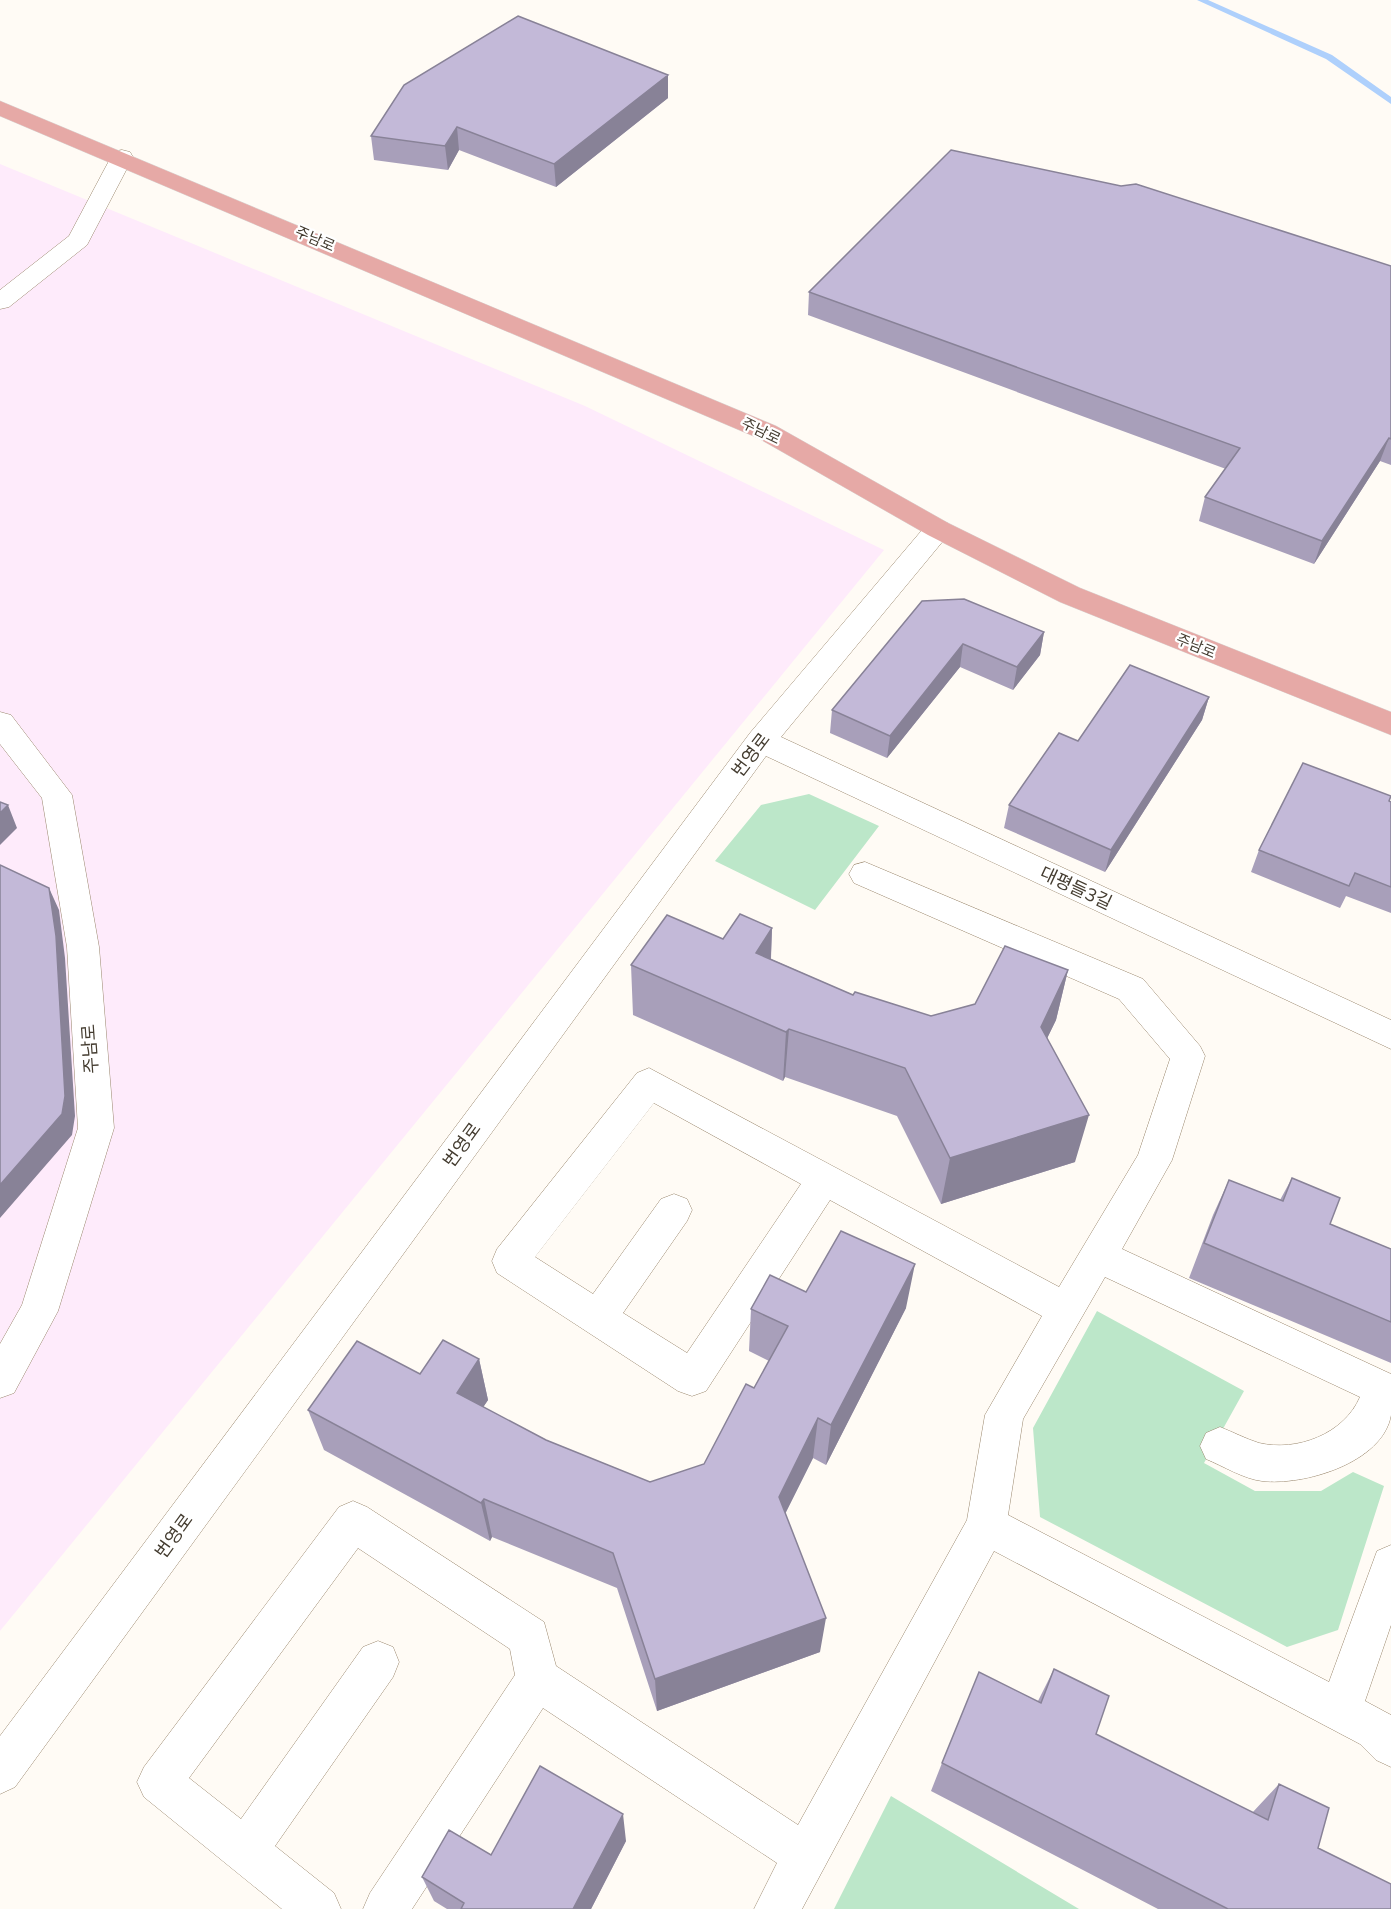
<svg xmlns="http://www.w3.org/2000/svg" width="1391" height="1909" font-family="Mulish,'Noto Sans KR',sans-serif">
	<rect width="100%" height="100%" fill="#fffbf5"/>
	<path fill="#feebfb" d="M0 164 585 406 884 550 0 1631Z"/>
	<path fill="#bce7c9" d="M809 794 879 826 815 910 715 861 761 805Z
		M1097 1311 1244 1391 1204 1463 1255 1491H1321L1353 1472 1384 1486 1338 1630 1287 1647 1040 1517 1033 1428Z
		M891 1796 1079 1909H834Z"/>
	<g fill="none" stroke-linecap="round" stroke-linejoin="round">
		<path fill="#aed0fc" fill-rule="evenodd" d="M1197 0H1208L1332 55 1391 97V104L1326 59Z"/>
		<g stroke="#9a876d" stroke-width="1">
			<path id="minor" d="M122 150 130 152 133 157 87 245 9 307 0 309V290L69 236 111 157 114 152Z
				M938 520 948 523 952 529 948 535 781 737 1391 1020V1049L766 756 15 1787 0 1794V1736L750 733 928 523Z
				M0 712 11 715 72 795 99 947 114 1128 58 1311 14 1393 0 1398V1344L22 1305 78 1128 67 947 42 798 0 744Z
				M865 862 1143 979 1200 1046 1205 1056 1172 1160 1122 1249 1391 1374C1391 1387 1391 1402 1391 1415 1383 1463 1303 1486 1262 1481 1244 1479 1223 1466 1206 1459L1200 1446 1206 1433 1220 1427C1233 1432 1246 1439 1259 1443 1297 1452 1344 1434 1360 1397L1105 1277 1023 1419 1008 1515 1329 1682 1377 1551 1391 1545V1625L1365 1701 1391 1715V1767L1376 1760 1360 1744 994 1551 802 1909H754L777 1863 543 1708 412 1909H363L370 1893 515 1675 510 1649 358 1548 189 1778 241 1819 363 1647 378 1641 393 1647 399 1662 393 1677 275 1846 334 1893 341 1909H282L144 1797 137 1782 144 1767 339 1507 353 1501 367 1507 544 1622 556 1666 798 1825 967 1520 985 1415 1042 1316 830 1200 706 1391 692 1396 678 1391 497 1273 492 1261 497 1249 637 1073 649 1068 1059 1287 1138 1155 1170 1059 1119 999 854 883 849 874 854 865ZM654 1103 801 1184 687 1353 623 1313 687 1221 692 1210 687 1199 674 1194 661 1199 593 1294 535 1257Z"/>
		</g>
		<g stroke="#dad8d6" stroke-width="1">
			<path id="major" d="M0 101 776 426 948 523 1080 588 1391 712V735L1060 602 928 535 758 438 0 116Z"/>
		</g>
		<use href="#minor" fill="#fff" fill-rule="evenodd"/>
		<use href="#major" fill="#e6a9a6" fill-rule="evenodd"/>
	</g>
	<path fill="#a89fba" d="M668 75V98L556 187 459 150 448 170 374 160 371 136Z
		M1391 266V465L1380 461 1314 564 1199 521 1205 497 1226 469 808 315 809 292Z
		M922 601 1044 632 1040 655 1013 690 960 667 887 758 830 733 832 710Z
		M1209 697 1202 720 1105 872 1004 828 1009 805 1078 741Z
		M1389 801 1391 802V913L1346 896 1340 908 1251 872 1259 850Z
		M772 928 771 959 853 995 931 1016 975 1004 1068 970 1056 1020 1047 1038 1075 1162 941 1204 897 1116 785 1077 783 1081 633 1015 631 965 723 939Z
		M1292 1178 1330 1224 1391 1249V1363L1189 1278 1213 1215 1229 1180 1280 1200Z
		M806 1292 906 1308 826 1465 813 1458 785 1514 820 1652 657 1711 617 1588 492 1537 490 1541 324 1450 308 1410 420 1374 479 1359 488 1400 483 1407 546 1440 650 1482 704 1464 754 1388 769 1361 749 1351 751 1309Z
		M1054 1669 1096 1734 1252 1813 1279 1784 1318 1848 1391 1909H1158L931 1791 942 1763 1038 1701Z
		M626 1841 591 1909H447L434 1901 422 1877 491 1855Z"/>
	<path fill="#888297" d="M668 75V98L556 187 554 164Z
		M457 127 459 150 448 170 445 146Z
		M1389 438 1380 461 1314 564 1322 541Z
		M1044 632 1040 655 1013 690 1017 667Z
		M963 644 960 667 887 758 890 736Z
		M1209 697 1202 720 1105 872 1111 850Z
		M8 805 17 828 0 845V813Z
		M49 888 59 910 65 958 75 1116 72 1135 0 1218V1185Z
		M772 928 770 978 756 953Z
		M1068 970 1056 1020 1029 1076 1041 1027Z
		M789 1029 785 1077 783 1081 786 1032Z
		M1089 1115 1075 1162 941 1204 950 1158Z
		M915 1264 906 1308 826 1465 831 1425Z
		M479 1359 488 1400 466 1433 457 1393Z
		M818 1418 813 1458 775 1534 779 1497Z
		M484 1499 492 1537 490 1541 481 1503Z
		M826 1618 820 1652 657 1711 655 1679Z
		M623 1814 626 1841 591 1909H573Z"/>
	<path fill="#c3b9d8" stroke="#888297" stroke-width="1.5" d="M518 16 668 75 554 164 457 127 445 146 371 136 404 85Z
		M951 150 1121 186 1136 184 1391 266V439L1389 438 1322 541 1205 497 1240 448 809 292Z
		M964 599 1044 632 1017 667 963 644 890 736 832 710 922 601Z
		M1130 665 1209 697 1111 850 1009 805 1059 733 1078 741Z
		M1303 763 1391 796 1389 801 1391 802V887L1355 873 1349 886 1259 850Z
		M0 802 8 805 0 813Z
		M0 865 49 888 56 936 65 1096 62 1114 0 1185Z
		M740 914 772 928 756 953 853 995 855 992 931 1016 975 1004 1005 946 1068 970 1041 1027 1089 1115 950 1158 905 1068 789 1029 786 1032 631 965 667 915 723 939Z
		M1292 1178 1340 1198 1330 1224 1391 1249V1322L1204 1243 1229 1180 1283 1201Z
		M841 1231 915 1264 831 1425 818 1418 779 1497 826 1618 655 1679 613 1553 484 1499 481 1503 308 1410 357 1341 420 1374 443 1340 479 1359 457 1393 546 1440 650 1482 704 1464 746 1384 754 1388 788 1326 751 1309 770 1275 806 1292Z
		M1054 1669 1109 1696 1096 1734 1268 1820 1279 1784 1329 1808 1318 1848 1391 1884V1909H1228L942 1763 979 1672 1041 1703Z
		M540 1766 623 1814 573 1909H461L464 1903 422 1877 449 1830 491 1855Z"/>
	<g text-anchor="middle" stroke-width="4.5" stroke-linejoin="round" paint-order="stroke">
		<g font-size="15" fill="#443c30" stroke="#fff">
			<text transform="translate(315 239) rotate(23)" y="5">주남로</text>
			<text transform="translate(761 431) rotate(26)" y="5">주남로</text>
			<text transform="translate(1196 646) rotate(22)" y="5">주남로</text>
		</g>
		<g font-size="18" fill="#443c30" stroke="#fff">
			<text transform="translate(751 755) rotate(-53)" y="6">번영로</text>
			<text transform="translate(1076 888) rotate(25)" y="6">대평들3길</text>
			<text transform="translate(90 1049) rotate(-94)" y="6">주남로</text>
			<text transform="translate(462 1145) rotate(-54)" y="6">번영로</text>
			<text transform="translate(174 1536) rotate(-54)" y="6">번영로</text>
		</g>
	</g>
</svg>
